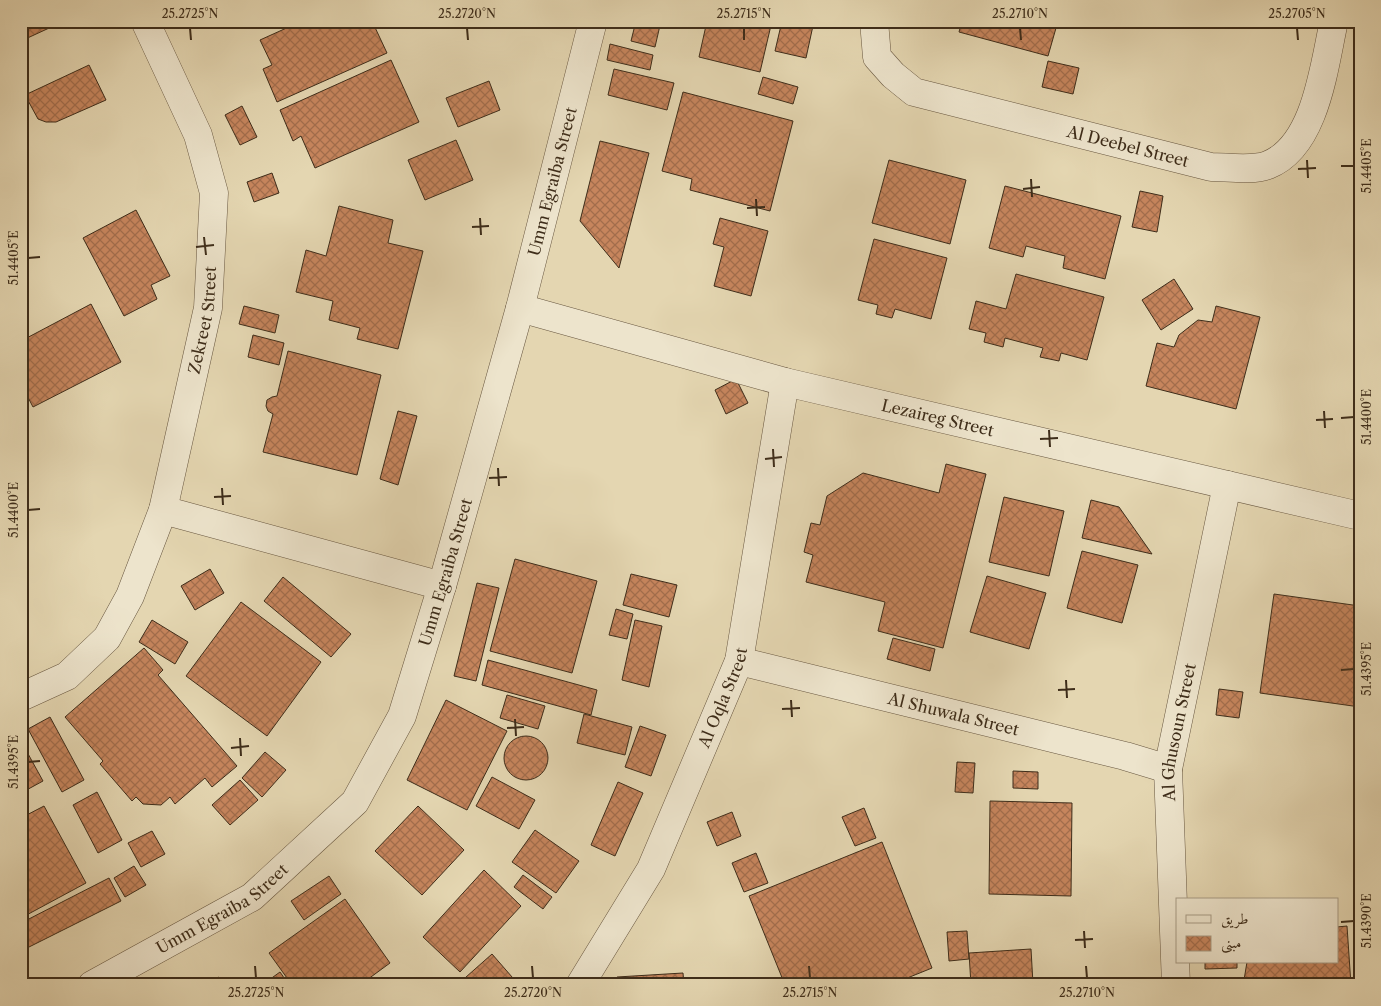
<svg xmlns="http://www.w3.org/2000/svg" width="1381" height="1006" font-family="'Libre Caslon Text',Amiri,serif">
	<defs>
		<pattern id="building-cross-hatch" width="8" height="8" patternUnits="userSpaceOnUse" patternTransform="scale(1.25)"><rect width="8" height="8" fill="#c6855d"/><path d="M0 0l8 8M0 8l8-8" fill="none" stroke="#a26d4c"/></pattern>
	</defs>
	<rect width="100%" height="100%" fill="#e4d6b1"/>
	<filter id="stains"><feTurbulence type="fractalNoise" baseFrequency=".004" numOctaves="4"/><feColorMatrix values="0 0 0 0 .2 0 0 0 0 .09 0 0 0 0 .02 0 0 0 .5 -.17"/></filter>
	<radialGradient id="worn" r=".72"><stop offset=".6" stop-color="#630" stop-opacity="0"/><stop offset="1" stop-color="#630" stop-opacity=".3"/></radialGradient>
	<path fill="url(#building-cross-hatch)" stroke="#3e2d1a" d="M21 21H59L60 23 21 41Z
		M302 21H372L387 53 277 102 263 69 272 65 260 40Z
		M636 21H661L655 47 631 41Z
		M707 21H772L760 72 699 57Z
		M782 21H814L806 58 775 51Z
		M962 21H1058L1048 56 959 32Z
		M610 44 653 55 650 70 607 60Z
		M391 60 419 122 315 168 301 136 293 141 280 110Z
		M1048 61 1079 68 1073 94 1042 87Z
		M89 65 106 100 56 122H46L38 119 25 95Z
		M614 69 674 83 667 110 608 95Z
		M763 77 798 87 793 104 758 94Z
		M489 81 500 110 458 127 446 98Z
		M683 92 793 121 770 211 690 190 692 179 662 171Z
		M242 106 257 137 240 145 225 115Z
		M456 140 473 180 425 200 408 160Z
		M600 141 649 153 619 268 580 221Z
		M889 160 966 180 950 244 872 223Z
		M272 173 279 193 254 202 247 182Z
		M1005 186 1121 216 1105 279 1063 268 1065 256 1026 246 1023 257 989 248Z
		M1140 191 1163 196 1157 232 1132 227Z
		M339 206 393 220 388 243 423 251 398 349 357 339 360 328 329 320 333 301 296 292 306 250 326 256Z
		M136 210 170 276 151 285 157 299 124 316 83 238Z
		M720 218 768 231 751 296 714 286 724 247 713 244Z
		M874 239 947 258 931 319 895 309 892 318 876 314 878 305 858 300Z
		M1016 274 1104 297 1087 360 1061 353 1059 361 1040 357 1043 348 1005 338 1003 347 984 342 986 333 969 329 976 301 1006 309Z
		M1174 279 1193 309 1161 330 1142 300Z
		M91 304 121 362 33 407 21 384V341Z
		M244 306 279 315 275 333 239 324Z
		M1216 306 1260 317 1236 409 1146 386 1157 343 1174 347 1179 335 1198 320 1212 322Z
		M253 335 284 343 279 365 248 357Z
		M288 351 381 375 357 475 263 452 273 414 268 411 266 406 267 400 272 397 277 396Z
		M736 379 748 403 726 414 715 390Z
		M398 411 417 416 398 485 380 479Z
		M946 464 986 474 943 648 878 631 885 602 806 582 813 555 804 552 811 523 820 525 827 496 863 473 939 493Z
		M1004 497 1064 511 1049 576 989 562Z
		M1091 500 1119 507 1152 554 1082 538Z
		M1082 551 1138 565 1122 623 1067 608Z
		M515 559 597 581 572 673 490 651Z
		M210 569 224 593 195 610 181 586Z
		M631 574 677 585 669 617 623 605Z
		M987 576 1046 593 1029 649 970 632Z
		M283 577 351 634 331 657 264 601Z
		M477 583 499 588 476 681 454 676Z
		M1274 594 1360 606V623L1355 655 1360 656V707L1260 693Z
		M241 602 321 662 267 736 186 676Z
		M616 609 633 614 627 639 609 635Z
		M152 620 188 642 175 664 139 642Z
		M635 620 662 626 649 687 622 680Z
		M893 638 935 649 930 671 887 659Z
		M144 648 163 670 158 675 237 766 212 787 205 778 175 804 170 797 161 805 143 804 136 797 132 801 100 764 103 761 65 717Z
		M488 660 597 690 591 715 482 685Z
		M1219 689 1243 692 1239 718 1216 715Z
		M507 695 545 706 538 729 500 718Z
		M446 700 507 731 467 810 407 780Z
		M584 714 632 727 625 755 577 743Z
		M50 717 84 780 62 792 28 729Z
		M640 726 666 735 651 776 625 767Z
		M504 758a22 22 0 1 1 44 0a22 22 0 1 1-44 0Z
		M21 741 43 781 21 793Z
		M265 752 286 770 262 797 242 778Z
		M957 762 975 763 973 793 955 792Z
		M1013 771 1038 772V789L1013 788Z
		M492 777 535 800 519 829 476 806Z
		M240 780 258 800 230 825 212 805Z
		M618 782 643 793 615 856 591 845Z
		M97 792 122 840 98 853 73 805Z
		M990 801 1072 803 1071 896 989 894Z
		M44 806 86 883 21 918V818Z
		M418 806 464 850 422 895 375 851Z
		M864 808 876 838 855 846 842 817Z
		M732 812 741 836 717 846 707 822Z
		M535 830 579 861 556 893 512 862Z
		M152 831 165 854 141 867 128 843Z
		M882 842 932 968 890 985H785L749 896Z
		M756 853 768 883 744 892 732 863Z
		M134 866 146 885 125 897 114 878Z
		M484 870 521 906 460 972 423 937Z
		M523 875 552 897 543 909 514 887Z
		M329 876 341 894 304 920 291 901Z
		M109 878 121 901 21 951V923Z
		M345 899 390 963 360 985H292L269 953Z
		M1347 926 1351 985H1246L1244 980 1247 962H1337V927Z
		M967 931 969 959 949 961 947 932Z
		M1031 949 1033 984 1051 983V985H971L969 953Z
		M492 954 519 985H457Z
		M1205 962H1237V968L1205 969Z
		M280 972 289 985H262Z
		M683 973 684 985H618L617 977Z
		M219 977 224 985H206Z"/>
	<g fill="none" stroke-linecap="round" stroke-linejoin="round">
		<g stroke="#685740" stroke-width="29">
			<g id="minor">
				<path id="s1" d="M874 21 877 57 893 75 914 92 1211 167C1227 167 1253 171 1268 165 1316 146 1324 66 1334 21"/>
				<path id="s2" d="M520 308 785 382 1360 516"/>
				<path d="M163 510 442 586"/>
				<path id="s3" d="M739 661 1125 756 1168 769"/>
				<path id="s4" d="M21 697 67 676 107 638 130 596 163 510 208 308 214 193 198 135 145 21"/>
				<path id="s5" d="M92 985 252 897 355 802 402 716 442 586 520 308 593 21"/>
				<path id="s6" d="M580 985 651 869 739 661 785 382"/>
				<path id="s7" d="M1176 985 1168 769 1227 485"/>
			</g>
		</g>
		<use href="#minor" stroke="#ede4cc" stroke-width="28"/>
	</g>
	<path fill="none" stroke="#3e2d1a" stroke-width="2" d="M190 28 191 40M467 28 468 40M744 28V40M1020 28 1021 40M1297 28 1298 40M1307 160 1308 178M1341 166H1354M1298 169 1316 168M1031 179 1032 197M1023 189 1040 187M756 199 757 216M747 208 765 207M480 218 481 235M472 227 489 226M204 237 206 255M196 247 214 245M28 258 40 257M1324 411 1325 428M1341 418 1354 417M1316 420 1333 419M1049 430 1050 447M1040 439 1058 438M773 449 774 467M765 459 782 457M498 468 499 486M489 478 507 477M222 488 223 505M214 497 231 496M28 510 40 509M1341 670 1354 669M1066 680 1067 698M1058 690 1075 689M791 700 792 717M782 709 800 708M515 719 516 736M507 728 524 727M240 738 241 756M231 748 249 746M28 762 40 761M1341 922 1354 921M1084 931 1085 948M1075 940 1093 939M255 966 256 978M532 966 533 978M809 966 810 978M1086 966 1087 978"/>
	<g text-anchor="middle" stroke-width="4" stroke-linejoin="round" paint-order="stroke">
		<g font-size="16" fill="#3e2d1a" stroke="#ede4cc">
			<text dy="6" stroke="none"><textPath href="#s1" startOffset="308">Al Deebel Street</textPath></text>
			<text dy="6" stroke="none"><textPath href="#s5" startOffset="976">Umm Egraiba Street</textPath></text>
			<text dy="6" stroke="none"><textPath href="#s4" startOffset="440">Zekreet Street</textPath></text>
			<text dy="6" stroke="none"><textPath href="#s2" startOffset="432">Lezaireg Street</textPath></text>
			<text dy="6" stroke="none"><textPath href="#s5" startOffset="571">Umm Egraiba Street</textPath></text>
			<text dy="6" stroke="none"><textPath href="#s6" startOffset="322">Al Oqla Street</textPath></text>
			<text dy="6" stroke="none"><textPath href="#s3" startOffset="221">Al Shuwala Street</textPath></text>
			<text dy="6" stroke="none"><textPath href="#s7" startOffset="254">Al Ghusoun Street</textPath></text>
			<text dy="6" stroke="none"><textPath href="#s5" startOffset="151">Umm Egraiba Street</textPath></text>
		</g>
	</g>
	<rect width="1381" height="1006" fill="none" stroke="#e4d6b1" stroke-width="55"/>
	<rect x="1176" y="898" width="162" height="65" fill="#ede4cc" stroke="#a79b85"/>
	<rect x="1186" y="915" width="25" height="8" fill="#ede4cc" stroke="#a79b85"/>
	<text x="1221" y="924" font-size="15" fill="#3e2d1a">طريق</text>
	<rect x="1186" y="936" width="25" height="15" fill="url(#building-cross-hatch)" stroke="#a79b85"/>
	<text x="1221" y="948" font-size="15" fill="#3e2d1a">مبنى</text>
	<rect x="28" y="28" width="1326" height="950" fill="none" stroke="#3e2d1a" stroke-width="2"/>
	<g font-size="12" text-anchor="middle" fill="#3e2d1a">
		<text x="190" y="18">25.2725°N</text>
		<text x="467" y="18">25.2720°N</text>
		<text x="744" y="18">25.2715°N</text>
		<text x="1020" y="18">25.2710°N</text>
		<text x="1297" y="18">25.2705°N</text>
		<text transform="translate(1367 166) rotate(-90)" y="4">51.4405°E</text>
		<text transform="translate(14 258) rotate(-90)" y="4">51.4405°E</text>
		<text transform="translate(1367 417) rotate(-90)" y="4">51.4400°E</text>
		<text transform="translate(14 510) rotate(-90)" y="4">51.4400°E</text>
		<text transform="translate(1367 669) rotate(-90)" y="4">51.4395°E</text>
		<text transform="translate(14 762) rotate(-90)" y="4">51.4395°E</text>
		<text transform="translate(1367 921) rotate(-90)" y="4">51.4390°E</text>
		<text x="256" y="997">25.2725°N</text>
		<text x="533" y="997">25.2720°N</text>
		<text x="810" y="997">25.2715°N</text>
		<text x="1087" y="997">25.2710°N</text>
	</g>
	<rect width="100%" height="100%" filter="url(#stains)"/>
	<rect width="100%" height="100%" fill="url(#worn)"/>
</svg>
